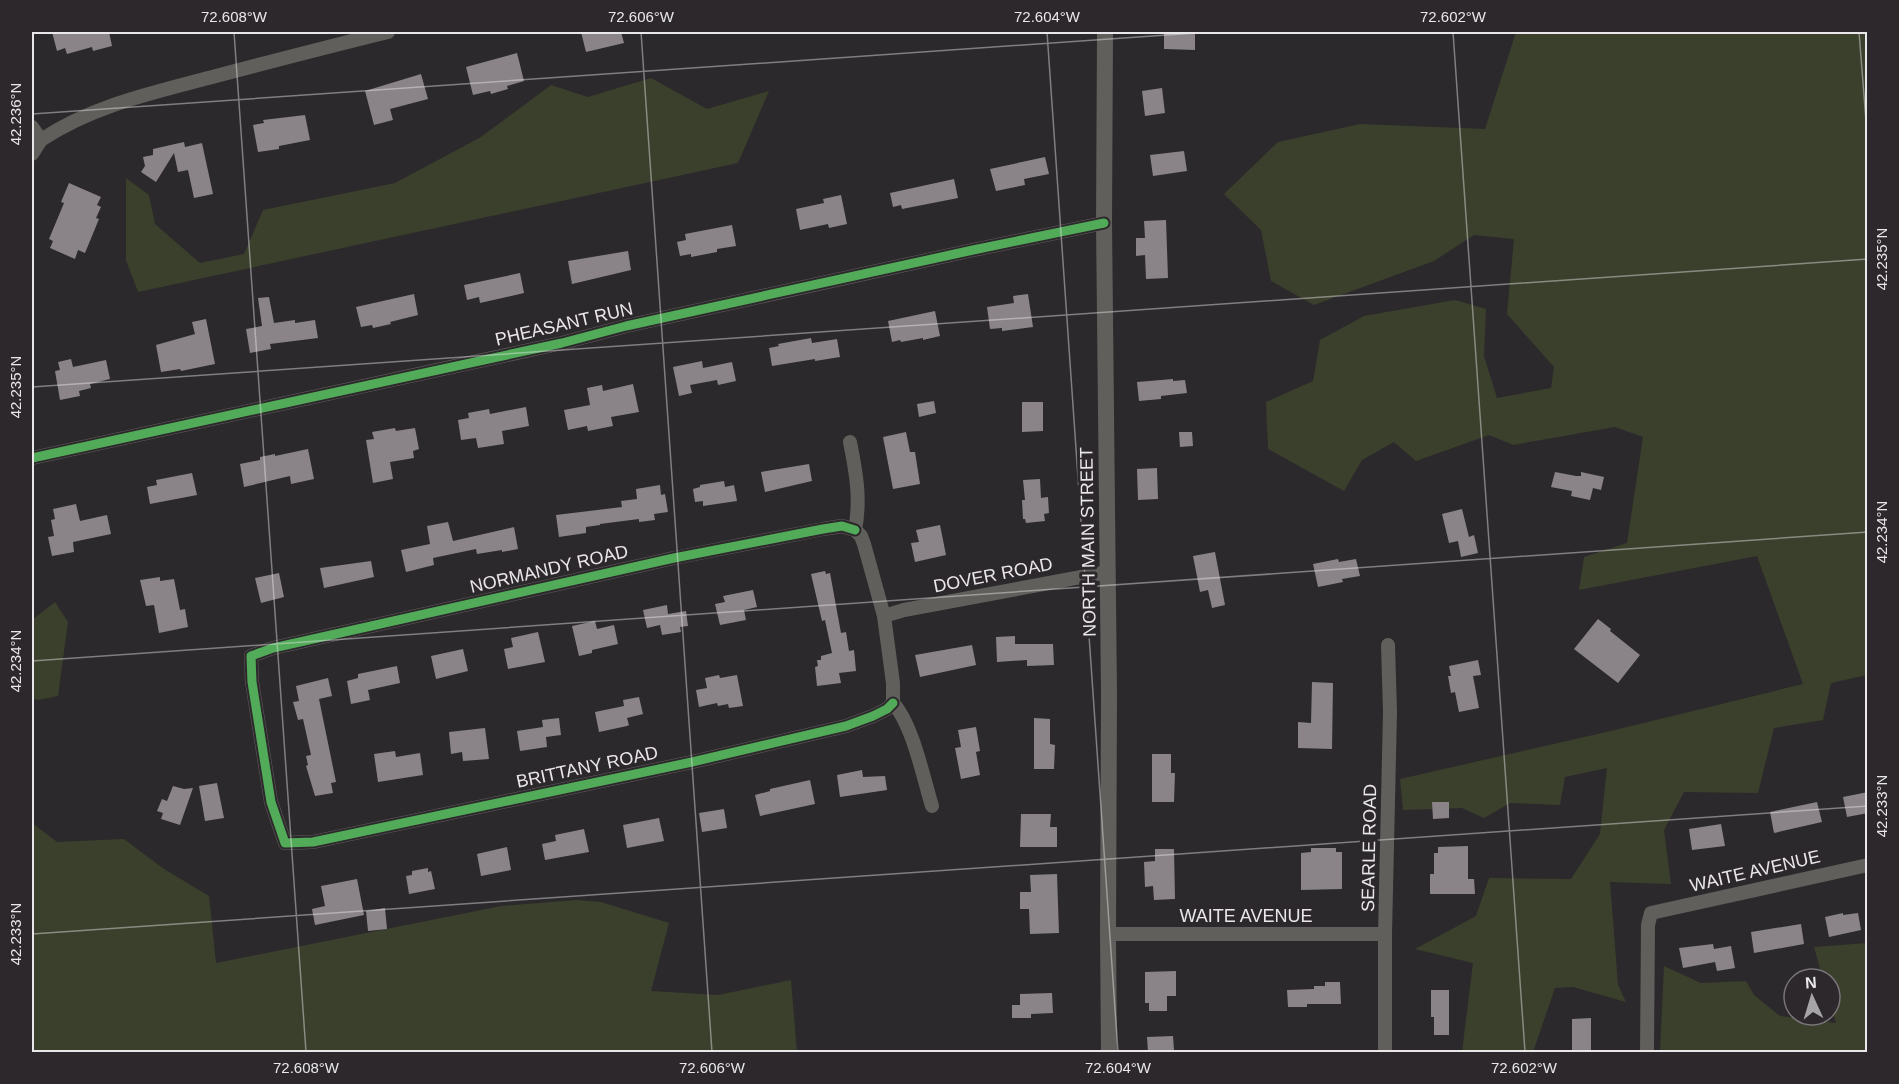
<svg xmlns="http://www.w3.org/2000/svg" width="1899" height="1084" font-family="Arial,sans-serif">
	<rect width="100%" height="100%" fill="#2b292b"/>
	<path fill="#3b402c" d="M1516 32H1867V675L1831 683 1823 720 1774 728 1758 793 1684 792 1664 830 1671 884 1610 882 1618 985 1626 1002 1573 987 1555 988 1533 1052H1462L1473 963 1415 949 1476 916 1489 878 1571 879 1600 834 1607 768 1565 777 1560 805 1510 803 1484 818 1462 808 1403 810 1400 779 1615 730 1803 684 1757 556 1579 590 1584 557 1627 543 1643 437 1615 427 1513 445 1489 435 1416 461 1394 442 1362 460 1344 491 1268 449 1266 402 1313 381 1320 340 1364 316 1455 300 1486 309 1484 356 1497 398 1551 388 1554 367 1507 314 1514 239 1474 235 1434 261 1314 305 1271 281 1261 230 1224 194 1278 142 1360 124 1485 129Z
		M651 78 707 109 769 91 738 163 138 292 126 260V178L149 195 155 224 200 263 244 254 263 210 395 183 481 137 551 85 588 97Z
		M55 602 68 622 58 696 38 700 32 698V620Z
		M32 823 57 842 124 839 164 869 209 896 216 963 501 906 576 900 601 902 669 923 651 991 718 995 791 980 797 1052H32Z
		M1867 943V1052H1660L1664 966 1701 983 1746 981 1754 995 1780 1016 1836 1023 1830 1002V979H1823L1814 947Z"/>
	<path fill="#8a8488" d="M52 32H109L112 46 93 51 92 47 67 54 65 48 57 51Z
		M581 32H621L624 43 586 52Z
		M1164 32H1195V50L1164 49Z
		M517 53 524 81 507 86 508 89 491 94 490 91 473 95 466 67Z
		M421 74 428 99 390 109 393 120 374 125 365 91Z
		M1162 88 1165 113 1145 116 1142 91Z
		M305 115 310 140 279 146V149L258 152 253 125 264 123 263 120Z
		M184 142 185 147 202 143 213 194 194 198 188 170 178 172 174 153 156 182 141 172 145 166 143 157 153 155V149Z
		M1184 151 1187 171 1153 176 1150 155Z
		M1045 157 1049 174 1024 179 1025 185 996 191 990 169Z
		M954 179 958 198 902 209 901 205 893 207 890 193Z
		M69 183 101 197 97 205 101 207 96 218 99 219 85 253 78 250 75 259 50 248 53 241 49 239 64 203 61 202Z
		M841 195 847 224 829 228 828 224 800 230 796 209 824 203 823 199Z
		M1166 220 1168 278 1146 279 1145 255 1136 256V238H1145L1144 221Z
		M732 225 736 246 717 249V252L691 257V254L680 256 677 242 686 240 685 234Z
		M628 251 631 270 572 284 568 261Z
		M520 273 524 293 480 303 479 297 467 300 464 285Z
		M414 294 418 315 390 322 391 324 373 328 372 325 361 327 356 307Z
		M1028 294 1033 327 1002 331V328L990 329 987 307 1014 303 1013 296Z
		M269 297 274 323 295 320V323L315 320 318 338 270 344 271 349 250 353 246 329 262 326 258 298Z
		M935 311 940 336 923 340V338L901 342 900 340 892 342 888 321Z
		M206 319 215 364 181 371 180 369 161 372 156 345 195 334 192 322Z
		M811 338 812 343 837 339 840 357 815 361V359L772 366 769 348 779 346 778 344Z
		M71 359 73 367 106 360 110 379 90 384 91 388 79 391 80 396 60 400 55 371 60 370 58 362Z
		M702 361 703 368 732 362 736 381 718 385 717 380 690 385 692 393 679 396 673 367Z
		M1173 379V381L1185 380 1187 393 1161 396V399L1139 401 1137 382Z
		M633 384 639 412 611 417 613 426 588 431 587 426 568 430 564 410 590 405 587 388 602 385 603 391Z
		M934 401 936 413 919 417 917 404Z
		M1022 402H1043V431L1022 432Z
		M526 407 529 426 502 431 504 444 478 448 476 438 461 440 458 420 469 418 468 413 489 409 490 414Z
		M395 428 396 431 415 428 419 449 413 451 414 458 390 462 393 479 373 483 366 440 374 439 372 432Z
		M906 432 910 452H915L920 484 893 489 883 437Z
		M1179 432H1192L1193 446 1180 447Z
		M308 449 314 479 291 484 290 476 244 487 240 464 260 460V457L275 454V456Z
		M809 464 812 481 765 492 761 472Z
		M1157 468 1158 499 1138 500 1137 469Z
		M1555 472 1576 476H1581V472L1604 477 1601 490 1593 488 1590 500 1571 496 1572 491 1551 487Z
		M192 473 197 495 150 504 147 487 157 485 156 480Z
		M1040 479 1041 498 1048 497 1049 513 1044 514 1045 521 1026 523 1025 519H1023L1022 500H1025L1023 480Z
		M724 481 725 487 734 485 737 501 703 506V501L695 502 693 489 700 487V485Z
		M660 485 661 495 665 494 668 512 654 514 655 520 639 522V519L600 524V525L586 527V533L559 537 556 515 622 507 621 501 637 499 636 489Z
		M76 504 80 521 107 515 111 534 73 542 74 552 52 556 48 537 54 536 51 520 55 519 53 509Z
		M1462 509 1469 537 1474 535 1478 553 1461 557 1458 541 1449 543 1442 514Z
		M448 522 453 541 514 527 518 549 502 552V550L477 554 476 549 433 558 434 565 406 572 401 550 430 544 427 526Z
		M940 525 946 555 915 562 911 543 919 542 916 530Z
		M1215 552 1225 605 1212 608 1208 590 1200 592 1193 556Z
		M1338 559 1339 562 1356 559 1360 576 1342 579 1343 582 1318 587 1313 564Z
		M371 561 374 577 324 588 320 568Z
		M825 571 826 574 830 573 841 633 846 632 849 651 854 650 856 671 839 673 841 683 817 686 815 667 818 666 817 660H821V656L832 653 825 620 822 621 811 574Z
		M279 573 284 597 261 603 255 578Z
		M160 577V581L174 579 180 610 185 609 188 627 159 633 154 605 146 606 140 580Z
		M753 590 757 607 744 610 746 620 720 625 715 604 725 602 723 596Z
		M667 605 668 614 686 611 688 626 680 627 681 632 662 635 660 625 647 628 643 610Z
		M1598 619 1611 629 1610 631 1640 655 1618 683 1574 649Z
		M595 621 597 629 614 625 618 644 592 650V653L579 656 572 626Z
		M538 632 545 662 508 669 504 649 513 647 511 638Z
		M1015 636V644H1053L1054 665 1027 666V660L997 662 996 637Z
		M972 645 976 665 920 677 915 655Z
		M463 649 468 671 436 679 431 656Z
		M1478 660 1481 675 1473 676 1479 708 1459 712 1455 692 1451 693 1448 676H1451L1449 666Z
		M397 666 400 683 368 690 370 700 351 704 347 681 358 678V674Z
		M719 675 720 678 737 675 743 706 729 708 728 704 718 706 717 703 699 707 696 690 707 688 705 678Z
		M328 678 332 696 319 699 336 782 331 783 333 793 315 796 306 766 308 765 306 756 311 755 303 719 298 720 293 702 299 701 296 686Z
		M1312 682 1333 683 1332 749 1298 748V722L1311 723Z
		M639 697 643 714 627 718 629 725 627 726 599 732 595 712 624 706 623 700Z
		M559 718 561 735 546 737 547 747 520 751 517 731 543 727 542 720Z
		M1034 718 1050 719V744L1055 745 1054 769H1034Z
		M976 727 980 751 976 752 980 775 961 779 955 748 961 747 958 730Z
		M485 728 489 759 463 761 462 752 451 754 449 732Z
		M395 751 396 757 420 753 423 775 378 782 374 754Z
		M1152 754H1171V773H1175L1174 802H1152Z
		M862 770 863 777 885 776 887 790 840 797 837 775Z
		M810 780 815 804 760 816 755 795 770 791V789Z
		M217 783 224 818 205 821 199 786Z
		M173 786 184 789 193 788 180 825 161 819 163 813 157 811 162 799 167 801Z
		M1868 792V813L1847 817 1843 797Z
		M1432 802H1449V818L1433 819Z
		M1817 802 1822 822 1774 833 1770 812Z
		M724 809 727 828 702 832 699 813Z
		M1021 814H1051L1050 827H1057V847H1020Z
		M659 818 664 841 627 848 623 825Z
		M1721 824 1725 846 1692 850 1689 829Z
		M584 829 589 852 545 860 542 844 556 841 555 835Z
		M1468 846V879H1474L1475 894H1430V874H1434V853H1438V847Z
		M507 847 511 870 481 876 477 854Z
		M1311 848H1336V852H1342V889L1301 890V853L1311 852Z
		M1155 849H1174L1175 899 1154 900 1153 886 1145 887 1144 862 1155 861Z
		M428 868V872L431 871 435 889 409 894 406 876 412 875V871Z
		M1057 874 1059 933 1030 934 1029 909H1020V892H1031L1030 875Z
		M357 879 364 915 315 925 312 909 325 906 321 886Z
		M385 908 387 929 368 931 366 911Z
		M1843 913V915L1858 913 1861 930 1829 937 1825 917Z
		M1801 924 1804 944 1754 953 1751 932Z
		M1713 944 1714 949 1731 946 1735 968 1717 971 1715 962 1683 968 1679 948Z
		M1176 971V996H1167V1011H1149V1003H1145V972Z
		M1325 982H1340L1341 1004H1307V1007H1288L1287 990 1314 989V986H1325Z
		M1431 990H1449V1035H1434V1017H1431Z
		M1052 993 1053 1013 1031 1014V1018H1012V1005H1020V994Z
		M1591 1018V1052H1572V1019Z
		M1173 1036 1174 1050H1163V1053H1148L1147 1037Z"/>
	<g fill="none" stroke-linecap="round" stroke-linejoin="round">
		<path stroke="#605f5b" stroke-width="14" d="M32 127 41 140 32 154
			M41 140C93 105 156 92 216 76 273 61 331 46 388 32
			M850 442C856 472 861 499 855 530L861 536 864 544 884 616 893 683V703C913 725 923 777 932 806
			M32 458 562 343 626 326 973 250 1104 223
			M855 530 842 526 823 529 674 558 273 648 251 656 252 682 271 802 285 843 313 842 692 762 846 726 873 716 887 709 893 703
			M884 616 904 610 1108 572
			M1108 934H1385
			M1385 1052V934L1390 712 1388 645
			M1647 1052 1648 925 1651 913 1868 865"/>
		<path stroke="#605f5b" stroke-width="16" d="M1105 32 1104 223 1109 694 1108 934 1109 1052"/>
		<g stroke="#2c282c" stroke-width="13">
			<path id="cycleway" d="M32 458 562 343 626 326 973 250 1104 223
				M855 530 842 526 823 529 674 558 273 648 251 656 252 682 271 802 285 843 313 842 692 762 846 726 873 716 887 709 893 703"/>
		</g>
		<use href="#cycleway" stroke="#51ab58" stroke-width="9"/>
	</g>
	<path fill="none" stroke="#e9e7e9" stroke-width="1.5" stroke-opacity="0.45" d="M234 32 306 1052M641 32 712 1052M1047 32 1118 1052M1453 32 1525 1052M1859 32 1868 146M32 114 1210 32M32 387 1868 259M32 661 1868 532M32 934 1868 806"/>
	<g text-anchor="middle" stroke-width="6" stroke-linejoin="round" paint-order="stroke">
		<g font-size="18" fill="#e9e7e9" stroke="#2c282c">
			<text transform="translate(564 324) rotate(-13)" y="6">PHEASANT RUN</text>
			<text transform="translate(1088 542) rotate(-91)" y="6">NORTH MAIN STREET</text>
			<text transform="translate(549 569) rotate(-13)" y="6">NORMANDY ROAD</text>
			<text transform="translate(993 575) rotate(-11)" y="6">DOVER ROAD</text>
			<text transform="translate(587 767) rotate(-12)" y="6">BRITTANY ROAD</text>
			<text transform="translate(1369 848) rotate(-89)" y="6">SEARLE ROAD</text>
			<text transform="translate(1755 871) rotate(-13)" y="6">WAITE AVENUE</text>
			<text x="1246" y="922">WAITE AVENUE</text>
		</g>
	</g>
	<rect width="1899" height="1084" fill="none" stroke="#2c282c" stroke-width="66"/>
	<g transform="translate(1812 997) rotate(356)"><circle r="28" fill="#2c282c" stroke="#787478" stroke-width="1.5"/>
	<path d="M0-4.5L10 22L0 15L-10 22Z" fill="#a6a4a6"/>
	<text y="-9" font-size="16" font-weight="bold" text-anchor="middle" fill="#e9e7e9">N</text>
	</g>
	<rect x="33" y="33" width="1833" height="1018" fill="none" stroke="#e9e7e9" stroke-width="2"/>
	<g font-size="15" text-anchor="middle" fill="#e9e7e9">
		<text x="234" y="22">72.608°W</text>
		<text x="641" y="22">72.606°W</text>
		<text x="1047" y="22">72.604°W</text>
		<text x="1453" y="22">72.602°W</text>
		<text transform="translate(16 114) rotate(-90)" y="5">42.236°N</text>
		<text transform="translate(1882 259) rotate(-90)" y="5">42.235°N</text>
		<text transform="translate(16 387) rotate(-90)" y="5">42.235°N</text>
		<text transform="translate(1882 532) rotate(-90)" y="5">42.234°N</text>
		<text transform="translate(16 661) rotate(-90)" y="5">42.234°N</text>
		<text transform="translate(1882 806) rotate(-90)" y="5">42.233°N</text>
		<text transform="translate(16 934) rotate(-90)" y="5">42.233°N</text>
		<text x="306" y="1073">72.608°W</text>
		<text x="712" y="1073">72.606°W</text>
		<text x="1118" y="1073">72.604°W</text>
		<text x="1524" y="1073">72.602°W</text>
	</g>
</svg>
